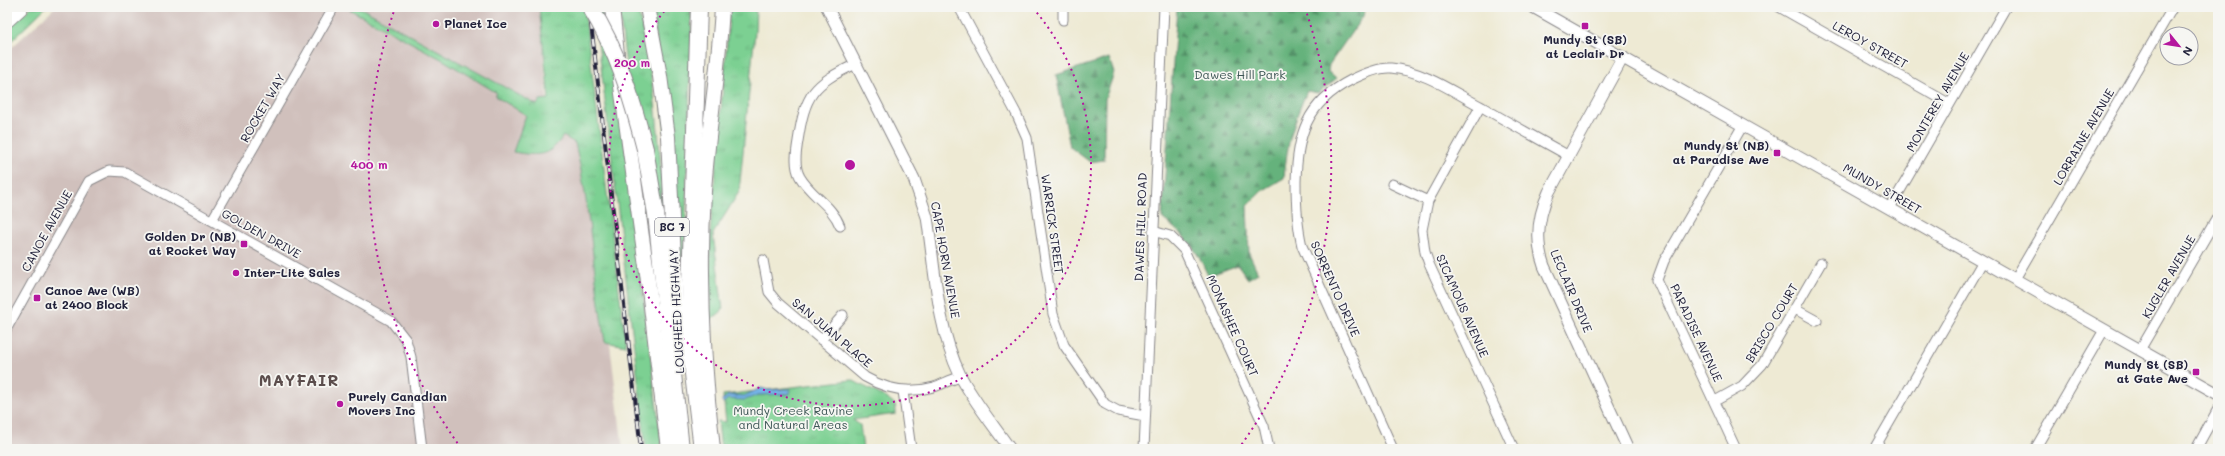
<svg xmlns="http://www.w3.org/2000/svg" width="2225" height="456" font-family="Mali,sans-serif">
	<defs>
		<pattern id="grass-tufts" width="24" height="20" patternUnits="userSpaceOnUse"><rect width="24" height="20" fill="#7cd092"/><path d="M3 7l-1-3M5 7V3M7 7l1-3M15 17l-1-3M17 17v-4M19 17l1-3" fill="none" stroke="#6bb27f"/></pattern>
		<pattern id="forest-firs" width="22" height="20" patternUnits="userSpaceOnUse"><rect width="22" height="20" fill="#65b27c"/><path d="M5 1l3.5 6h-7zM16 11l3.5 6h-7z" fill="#539067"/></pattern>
		<pattern id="water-ripples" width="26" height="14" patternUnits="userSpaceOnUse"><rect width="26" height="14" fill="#76b5ea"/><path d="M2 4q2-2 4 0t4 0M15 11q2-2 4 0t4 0" fill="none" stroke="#6093bf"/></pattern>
	</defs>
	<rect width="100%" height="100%" fill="#f6f6f2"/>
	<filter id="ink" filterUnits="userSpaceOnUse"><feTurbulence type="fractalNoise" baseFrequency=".025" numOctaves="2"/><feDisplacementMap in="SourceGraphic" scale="8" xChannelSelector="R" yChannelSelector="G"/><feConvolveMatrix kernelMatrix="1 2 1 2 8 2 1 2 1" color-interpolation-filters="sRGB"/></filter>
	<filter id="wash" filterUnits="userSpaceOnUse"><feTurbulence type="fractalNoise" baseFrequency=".012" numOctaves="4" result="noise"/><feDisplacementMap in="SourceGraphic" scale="16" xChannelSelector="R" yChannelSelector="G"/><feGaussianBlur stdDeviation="0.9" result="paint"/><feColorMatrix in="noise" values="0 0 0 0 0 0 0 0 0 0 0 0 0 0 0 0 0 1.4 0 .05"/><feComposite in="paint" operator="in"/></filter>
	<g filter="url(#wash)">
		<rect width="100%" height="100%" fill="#eeead4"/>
		<path fill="#d0c0bc" d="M55 7H539L549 120 585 143 623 449H7V52Z"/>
		<path fill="url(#grass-tufts)" stroke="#4f7966" d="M31 7H46L7 45V30Z
			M345 7 361 8 537 105 540 100 549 99 539 7H584L626 346 605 342C593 276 591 208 575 143L563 136C549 158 537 156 513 152L526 115 495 96 497 93 443 60Z
			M594 7H608L662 449H646Z
			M619 7H637C660 93 662 182 666 271L638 156 652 284Z
			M653 7H692L683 315Z
			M730 7H756L755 32 739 192 713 234 723 310 710 321V234Z
			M852 380C860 385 893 399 895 405 896 407 896 412 896 414L853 420 860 425 863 449H721L718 421 726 422 723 395Z"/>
		<path fill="url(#forest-firs)" stroke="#446a5c" d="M1177 7H1365L1363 16 1329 65 1328 72 1337 78 1318 93 1307 91C1293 123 1287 143 1284 178L1262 191 1247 206 1249 253 1258 273 1248 279 1238 265 1208 276C1195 246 1188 239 1162 218Z
			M1109 58 1114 73 1105 99 1104 160 1090 162 1070 147 1056 75Z"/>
		<path fill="url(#water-ripples)" stroke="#4c6c92" d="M761 388 768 390 790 389V394L758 395 745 400 728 399 723 403 721 401 729 395 744 396Z"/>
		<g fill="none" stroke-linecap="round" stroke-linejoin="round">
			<path stroke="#76b5ea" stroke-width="2.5" d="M579 7 580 9"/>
		</g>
	</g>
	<g filter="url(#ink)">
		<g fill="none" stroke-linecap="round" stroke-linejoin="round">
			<g stroke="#888688" stroke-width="11">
				<path id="minor" d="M959 7 1016 113 1027 138 1053 314 1064 345 1105 404 1118 411 1145 416
					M1063 7V20
					M1779 7 1950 104
					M1480 107 1428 201 1422 230 1425 252 1429 264 1514 449
					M1392 184 1428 201
					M1890 208 2006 7
					M212 220 334 7
					M840 226C832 205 811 196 800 177 794 166 796 153 798 141 805 95 812 84 856 64
					M1153 231 1170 236 1184 250 1264 426 1269 449
					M763 260 769 292 778 303 865 377C887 390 909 394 934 387 943 384 951 379 961 377
					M2015 279 2173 7
					M1795 309 1817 321
					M7 328 89 181 109 171 125 172 391 321 406 340 411 357 422 449
					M821 340 843 315
					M2140 350 2218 216
					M903 391 911 449
					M1715 401 1742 386 1762 365 1821 263
					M1144 449 1164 7
					M1393 449 1302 246C1297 225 1296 204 1296 182 1297 136 1306 103 1351 80 1361 75 1379 67 1391 68 1425 71 1453 92 1482 107 1511 124 1540 140 1569 156
					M1736 449 1657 280 1664 261 1743 125
					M1874 449 1983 261
					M2035 449 2104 330
					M2196 449 2218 409"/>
			</g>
			<g stroke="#888688" stroke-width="13">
				<path id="tertiary" d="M827 7 914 179 927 217C935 270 937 327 960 375 972 399 994 426 1010 449
					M1533 7 2218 394
					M1623 57 1549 192C1538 216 1535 241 1544 266L1628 449"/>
			</g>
			<g stroke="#888688" stroke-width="16">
				<path id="primary" d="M612 7 617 54
					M647 7 660 76 668 137 679 361
					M620 79 647 273 668 449
					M713 449C703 363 699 278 704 191 708 130 719 69 722 7"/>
			</g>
			<g stroke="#888688" stroke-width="18">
				<path id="motorway" d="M699 7 690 284 693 374 702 449
					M7 19 20 7
					M645 149 656 214 681 449"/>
			</g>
			<use href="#minor" stroke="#fff" stroke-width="9"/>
			<use href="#tertiary" stroke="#fff" stroke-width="11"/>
			<use href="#primary" stroke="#fff" stroke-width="14"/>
			<use href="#motorway" stroke="#fff" stroke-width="16"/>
			<g stroke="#22223b" stroke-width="4">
				<path id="rail" d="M589 7 641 449"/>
			</g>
			<use href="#rail" stroke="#f6f6f2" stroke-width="2.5" stroke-dasharray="8" stroke-linecap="butt"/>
			<g stroke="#888688" stroke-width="18" stroke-linecap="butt">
				<path id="motorway-bridge" d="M590 7C618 51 632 99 645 149"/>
			</g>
			<use href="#motorway-bridge" stroke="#fff" stroke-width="16"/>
		</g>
	</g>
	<g fill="none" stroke="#b5179e" stroke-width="2" stroke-dasharray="2 4">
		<path d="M1033 8A241 241 0 1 1 667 8"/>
		<path d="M461 448A481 481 0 0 1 395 8M1305 8A481 481 0 0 1 1239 448"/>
	</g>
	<g fill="#b5179e" stroke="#f6f6f2" stroke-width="1.5">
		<circle cx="436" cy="24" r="4"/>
		<rect x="1581" y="22" width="8" height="8" rx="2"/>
		<rect x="1773" y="149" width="8" height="8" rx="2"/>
		<rect x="240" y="240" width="8" height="8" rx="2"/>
		<circle cx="236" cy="273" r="4"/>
		<rect x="33" y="294" width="8" height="8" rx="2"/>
		<rect x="2192" y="368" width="8" height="8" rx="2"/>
		<circle cx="340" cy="404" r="4"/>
	</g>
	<g text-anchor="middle" stroke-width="3.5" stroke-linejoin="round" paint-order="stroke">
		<rect fill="#f6f6f2" stroke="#626272" stroke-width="1" x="655" y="218" width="34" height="18" rx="3"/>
		<g font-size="11" font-weight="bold" fill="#22223b">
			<text x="672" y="231">BC 7</text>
		</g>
		<g font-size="12" font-weight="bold" fill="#22223b" stroke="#f6f6f2" text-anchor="start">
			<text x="444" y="28">Planet Ice</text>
			<text x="1585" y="44" text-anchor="middle">Mundy St (SB)<tspan x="1585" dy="14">at Leclair Dr</tspan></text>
			<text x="1769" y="150" text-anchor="end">Mundy St (NB)<tspan x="1769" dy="14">at Paradise Ave</tspan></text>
			<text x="236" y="241" text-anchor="end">Golden Dr (NB)<tspan x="236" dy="14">at Rocket Way</tspan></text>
			<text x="244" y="277">Inter-Lite Sales</text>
			<text x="45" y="295">Canoe Ave (WB)<tspan x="45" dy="14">at 2400 Block</tspan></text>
			<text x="2188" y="369" text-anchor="end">Mundy St (SB)<tspan x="2188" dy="14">at Gate Ave</tspan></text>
			<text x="348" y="401">Purely Canadian<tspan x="348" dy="14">Movers Inc</tspan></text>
		</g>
		<g font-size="12" fill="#22223b" stroke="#f6f6f2">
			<text transform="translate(1870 45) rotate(29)" y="4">LEROY STREET</text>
			<text transform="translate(1938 102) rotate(-60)" y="4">MONTEREY AVENUE</text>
			<text transform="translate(263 108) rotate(-60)" y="4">ROCKET WAY</text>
			<text transform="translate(2084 137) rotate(-60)" y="4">LORRAINE AVENUE</text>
			<text transform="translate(1882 189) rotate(30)" y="4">MUNDY STREET</text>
			<text transform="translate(1052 224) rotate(82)" y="4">WARRICK STREET</text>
			<text transform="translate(1141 227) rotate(-88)" y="4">DAWES HILL ROAD</text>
			<text transform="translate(47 231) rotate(-61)" y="4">CANOE AVENUE</text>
			<text transform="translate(261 234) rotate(29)" y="4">GOLDEN DRIVE</text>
			<text transform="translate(945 260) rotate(80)" y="4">CAPE HORN AVENUE</text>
			<text transform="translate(2169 277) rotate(-60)" y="4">KUGLER AVENUE</text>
			<text transform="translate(1335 289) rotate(66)" y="4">SORRENTO DRIVE</text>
			<text transform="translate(1571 291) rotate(67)" y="4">LECLAIR DRIVE</text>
			<text transform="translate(1462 306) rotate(66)" y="4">SICAMOUS AVENUE</text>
			<text transform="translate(677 311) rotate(-93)" y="4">LOUGHEED HIGHWAY</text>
			<text transform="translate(1772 323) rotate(-59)" y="4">BRISCO COURT</text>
			<text transform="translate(1232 326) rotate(66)" y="4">MONASHEE COURT</text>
			<text transform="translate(832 333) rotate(40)" y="4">SAN JUAN PLACE</text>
			<text transform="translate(1696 333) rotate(65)" y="4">PARADISE AVENUE</text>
		</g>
		<g font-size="12" fill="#3d5655" stroke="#f6f6f2">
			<text x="1240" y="79">Dawes Hill Park</text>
			<text x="793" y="415">Mundy Creek Ravine<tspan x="793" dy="14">and Natural Areas</tspan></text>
		</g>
		<g font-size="16" font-weight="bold" letter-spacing="1" fill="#5b4d4c" stroke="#f6f6f2">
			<text x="299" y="386">MAYFAIR</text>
		</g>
	</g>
	<circle cx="850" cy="165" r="6" fill="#b5179e" stroke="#f6f6f2" stroke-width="2"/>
	<g font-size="12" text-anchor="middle" font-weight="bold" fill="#b5179e" stroke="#f6f6f2" stroke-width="3.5" stroke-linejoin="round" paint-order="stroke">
		<text x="632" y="67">200 m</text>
		<text x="369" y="169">400 m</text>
	</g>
	<rect width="2225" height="456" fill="none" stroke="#f6f6f2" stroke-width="24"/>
	<g transform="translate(2179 46) rotate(120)"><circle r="19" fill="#f6f6f2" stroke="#a1a1a9"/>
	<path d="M0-3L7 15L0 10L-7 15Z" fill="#b5179e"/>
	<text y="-6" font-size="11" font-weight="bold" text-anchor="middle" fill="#22223b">N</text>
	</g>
</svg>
